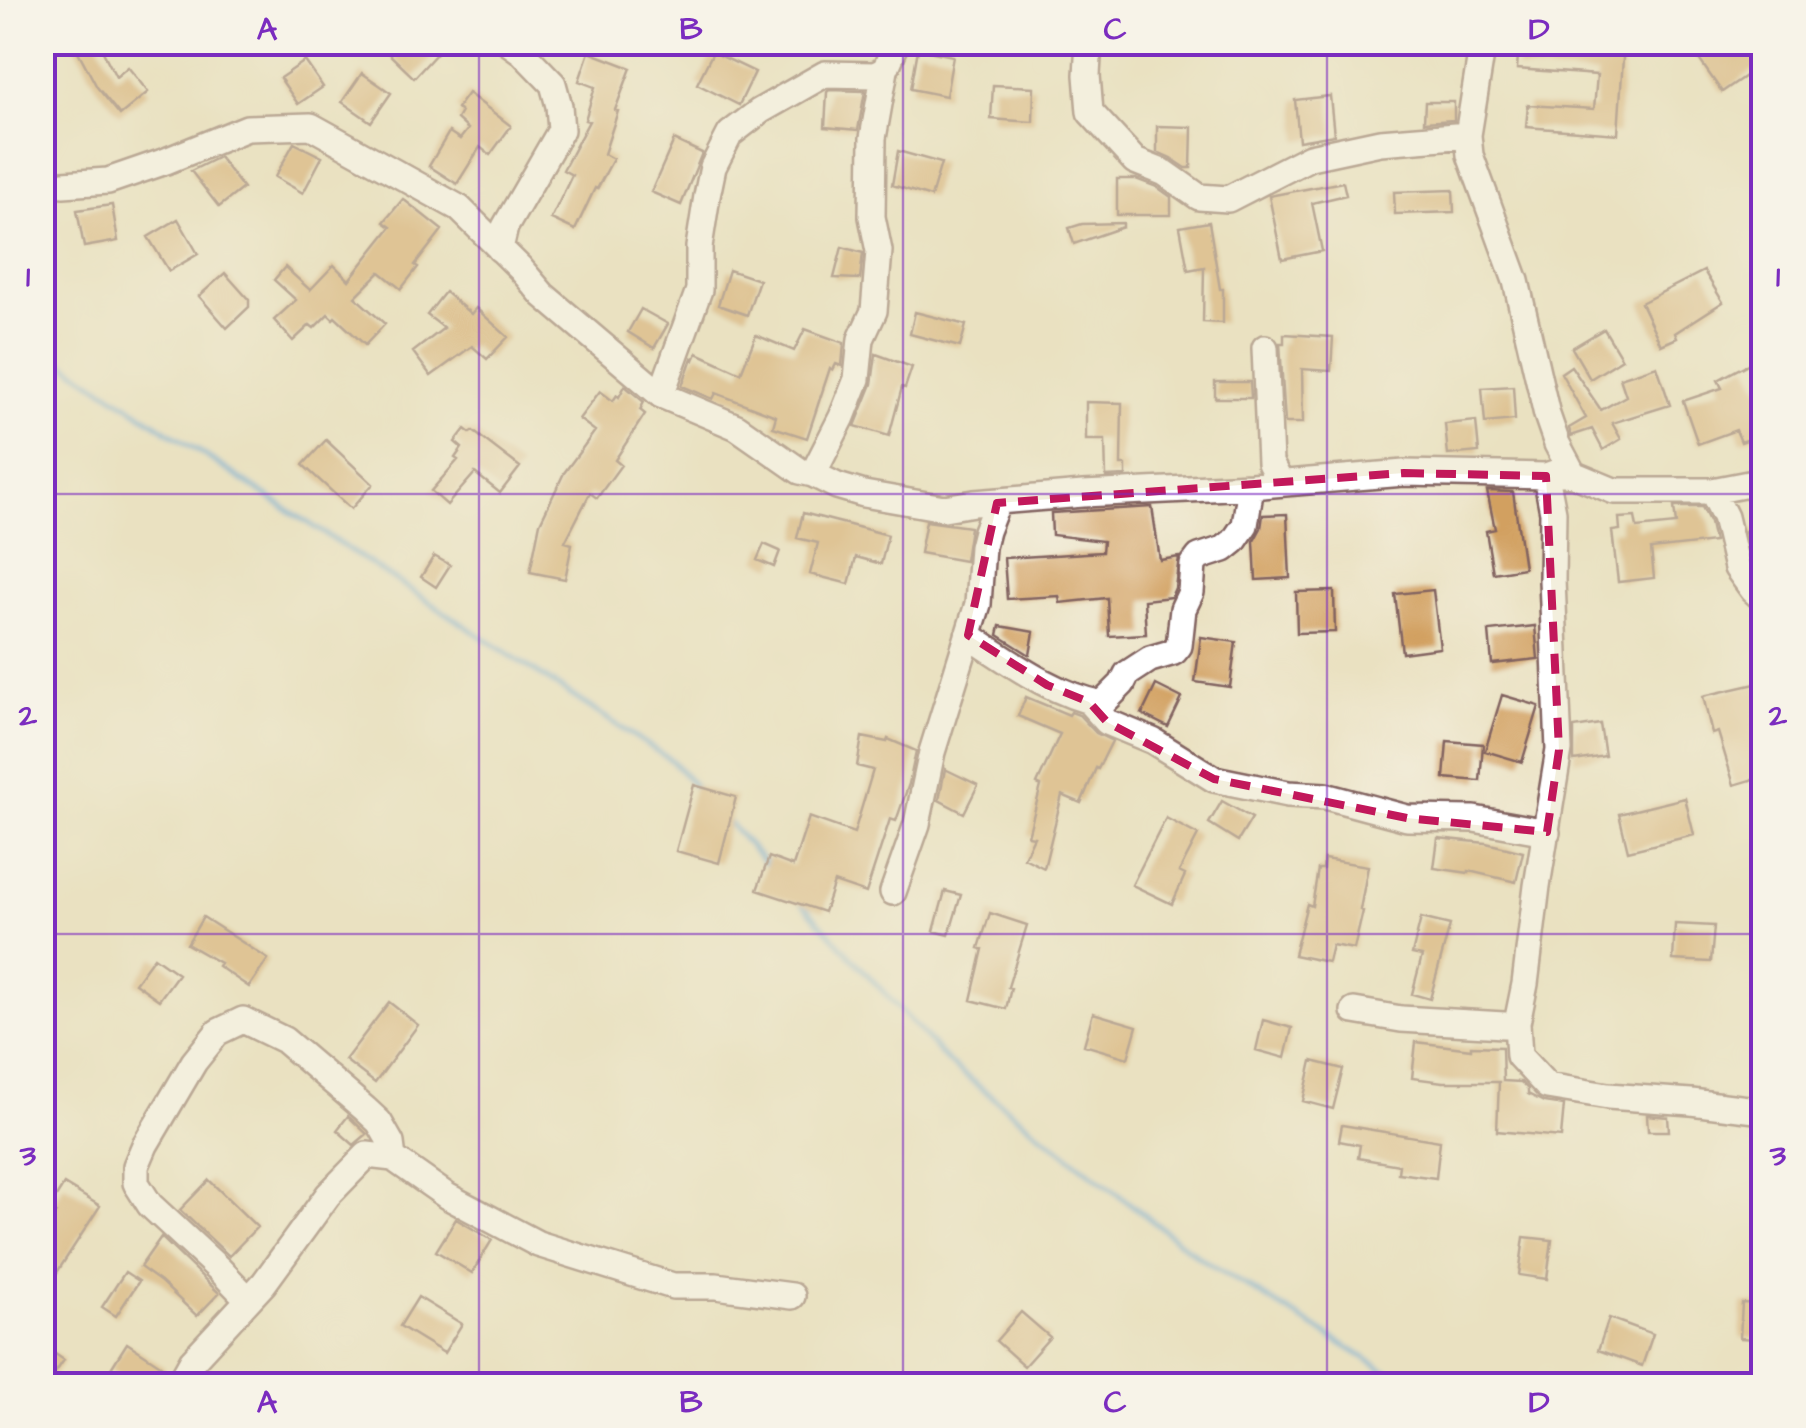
<svg xmlns="http://www.w3.org/2000/svg" width="1806" height="1428" font-family="'Architects Daughter',sans-serif">
	<rect width="100%" height="100%" fill="#f7f3e8"/>
	<filter id="ink" filterUnits="userSpaceOnUse"><feTurbulence type="fractalNoise" baseFrequency=".01" numOctaves="2"/><feDisplacementMap in="SourceGraphic" scale="20" xChannelSelector="R" yChannelSelector="G"/><feConvolveMatrix kernelMatrix="1 2 1 2 8 2 1 2 1" color-interpolation-filters="sRGB"/></filter>
	<filter id="wash" filterUnits="userSpaceOnUse"><feTurbulence type="fractalNoise" baseFrequency=".0048" numOctaves="4" result="noise"/><feDisplacementMap in="SourceGraphic" scale="40" xChannelSelector="R" yChannelSelector="G"/><feGaussianBlur stdDeviation="2.25" result="paint"/><feColorMatrix in="noise" values="0 0 0 0 0 0 0 0 0 0 0 0 0 0 0 0 0 1.4 0 .05"/><feComposite in="paint" operator="in"/></filter>
	<g filter="url(#wash)">
		<rect width="100%" height="100%" fill="#eae1c1"/>
		<g fill="none" stroke-linecap="round" stroke-linejoin="round">
			<path stroke="#66a4d8" stroke-width="6" d="M42 349 672 761 697 789
				M726 820 772 870
				M800 901 949 1063 1200 1258 1411 1386"/>
		</g>
		<g id="blocks">
			<path fill="#d2a061" d="M73 42H98L116 77 128 67 148 92 120 115 97 87Z
				M396 42H447L414 78 387 52Z
				M1519 42H1624L1618 134 1526 127 1528 105 1594 109 1597 75 1517 69Z
				M1687 42H1764V63L1722 92Z
				M918 49 953 56 946 96 911 89Z
				M589 52 631 68 615 110 618 111 604 154 613 159 597 189 595 188 575 230 551 219 572 175 563 170 589 121 585 120 595 87 579 81Z
				M713 52 755 72 739 105 697 84Z
				M305 61 323 87 298 104 280 78Z
				M362 73 391 93 371 122 342 102Z
				M993 85 1034 87 1033 122 991 119Z
				M829 90 865 91 858 130 825 127 827 92Z
				M468 93 511 126 490 155 480 147 457 184 429 166 449 132 460 139 468 129 457 119 461 112 457 108Z
				M1330 96 1334 135 1299 141 1295 100Z
				M1425 102H1454V120L1424 122Z
				M1157 126 1192 127 1191 168H1186L1171 158 1157 152Z
				M674 140 702 153 681 205 651 192Z
				M294 143 322 157 303 193 275 177Z
				M898 151 941 163 931 197 892 185Z
				M219 157 243 188 219 207 191 171Z
				M1117 179H1136L1157 187 1171 197V215H1117Z
				M1343 182 1346 195 1312 203 1322 251 1282 259 1269 196Z
				M1453 190 1454 212 1395 214 1394 192Z
				M403 199 442 230 415 265 418 267 401 289 380 272 355 297 385 324 365 345 335 317 333 319 328 314 314 328 310 325 293 341 274 320 296 300 274 280 285 267 310 290 334 265 349 280 391 227 384 222Z
				M112 205 118 241 84 247 77 210Z
				M178 219 198 254 169 271 148 237Z
				M1209 222 1220 289H1223V323L1203 322 1204 267 1188 270 1180 227Z
				M1123 223V227L1074 244 1069 228 1082 224Z
				M842 247 863 253 860 279 834 278Z
				M729 270 759 280 747 315 718 305Z
				M1704 271 1723 302 1675 333 1677 338 1661 345 1641 303Z
				M225 273 249 300V307L227 328 199 296Z
				M445 292 471 314 476 308 508 337 487 359 472 346 431 376 413 352 444 328 427 315Z
				M641 309 668 324 654 348 628 332Z
				M915 312 966 325 960 347 910 334Z
				M805 329 844 343 842 366 836 364 833 370 830 368 807 438 773 427 776 416 716 393 713 399 682 386 692 358 694 360 697 353 741 373 756 335 794 351Z
				M1604 329 1622 359 1590 379 1572 348Z
				M1284 334 1333 337 1331 371 1302 369 1303 423H1285L1280 343H1284Z
				M876 354 912 367 905 388 902 387 889 436 855 426 872 384Z
				M1748 364 1764 394V434L1741 442 1736 430 1698 444 1683 401 1722 388 1718 380Z
				M1571 366 1601 410 1626 396 1620 378 1657 366 1670 405 1612 423 1621 439 1603 450 1592 429 1571 436 1569 428 1586 418 1561 373Z
				M1215 382H1250L1251 398H1215Z
				M625 386 644 402 640 410 645 414 615 460 621 465 597 498 590 493 565 542 572 544 565 579 530 572 540 523 564 473 595 431 579 419 600 391 613 401 617 395 619 397Z
				M1513 386 1515 420 1485 423 1482 388Z
				M1086 402 1122 403 1121 465H1126V476L1106 477 1105 440H1086Z
				M1476 421 1479 452 1448 455 1445 424Z
				M465 429 470 433 473 431 520 467 500 493 475 473 447 505 431 491 458 460 455 458 462 448 455 442Z
				M326 440 373 484 351 509 303 465Z
				M1487 491 1513 492 1524 568 1493 573 1486 531 1495 529Z
				M1152 507 1160 560 1179 557 1175 588 1171 597 1144 600 1146 634 1109 636 1107 598 1060 603 1059 596 1007 599 1004 558 1102 552 1103 541 1052 535 1051 513Z
				M1674 507H1702L1710 523 1714 542 1651 549 1654 578 1618 582 1612 531 1620 530 1619 518 1635 517 1637 528 1676 524Z
				M803 513 888 535 881 564 856 557 849 584 810 574 818 543 797 538Z
				M1287 514 1290 578 1256 580 1254 541 1261 528 1263 515Z
				M926 521 970 527 965 561 920 553Z
				M1764 529V549L1749 550 1745 531Z
				M764 544 780 551 774 567 757 560Z
				M434 556 450 565 436 587 421 577Z
				M1433 590 1440 648 1402 653 1395 594Z
				M1334 591 1335 632 1297 633 1296 592Z
				M1000 626 1034 632 1030 655 998 635Z
				M1535 626 1538 659 1492 664 1489 631Z
				M1201 637 1236 642 1230 687 1195 682Z
				M1764 682V776L1734 785 1718 732 1712 734 1703 696Z
				M1156 685 1182 698 1168 727 1142 714Z
				M1502 695 1539 706 1522 762 1485 751Z
				M1026 697 1069 715 1071 712 1079 715 1096 733 1112 741 1098 769 1096 768 1081 803 1062 795 1044 868 1024 858 1034 837 1028 836 1041 786 1037 784 1060 734 1018 716Z
				M1600 724 1605 756 1574 761V728Z
				M862 737 887 742 888 739 916 751 909 784 896 821 890 819 866 893 834 882 824 912 757 890 769 857 793 866 809 817 854 833 873 770 857 766Z
				M1447 741 1483 744 1480 781 1444 778Z
				M945 769 978 785 964 813 939 800Z
				M694 785 736 797 719 863 676 851Z
				M1685 798 1694 835 1628 851 1619 814Z
				M1222 801 1252 818 1238 841 1209 823Z
				M1166 818 1198 835 1179 872 1185 875 1172 904 1132 885Z
				M1438 838 1486 843 1523 852 1516 882 1469 871V873L1434 868Z
				M1324 859 1368 866 1360 910 1363 911 1354 949 1332 945 1328 962 1294 955 1307 904 1312 906 1318 869H1323Z
				M945 891 961 895 949 935 934 931Z
				M990 913 1027 925 1008 987 1011 988 1006 1009 971 1000 983 949 979 948Z
				M203 917 268 959 249 987 218 966 220 963 187 944Z
				M1421 918 1450 925 1430 999 1412 994 1422 956 1412 954Z
				M1675 924 1714 926 1711 962 1673 960Z
				M154 957 178 974 159 1000 135 983Z
				M389 1002 418 1025 375 1083 345 1060Z
				M1093 1013 1137 1026 1128 1058 1084 1045Z
				M1263 1020 1292 1028 1285 1058 1256 1050Z
				M1416 1042 1471 1049V1046L1502 1047 1503 1081 1521 1082 1528 1089V1094L1544 1102 1564 1105 1561 1137 1497 1131 1499 1082H1443L1412 1078Z
				M1312 1061 1343 1069 1333 1109 1303 1101Z
				M1647 1115 1668 1117 1669 1131H1648Z
				M348 1116 367 1134 354 1145 337 1130Z
				M1342 1125 1440 1141 1436 1178 1398 1173 1399 1165 1358 1158 1360 1145 1339 1141Z
				M209 1180 257 1227 229 1256 180 1210Z
				M64 1184 100 1206 54 1277 42 1270V1234L56 1213 49 1208Z
				M456 1219 492 1240 472 1273 436 1251Z
				M161 1237 219 1293 197 1316 161 1282 140 1267Z
				M1524 1237 1552 1240 1547 1279 1519 1275Z
				M125 1272 139 1281 116 1316 102 1307Z
				M418 1297 462 1324 444 1353 400 1326Z
				M1742 1303 1760 1304 1758 1339 1740 1338Z
				M1021 1312 1050 1337 1024 1366 996 1341Z
				M1609 1318 1653 1334 1642 1366 1598 1350Z
				M127 1343 165 1368 153 1386H134L110 1370Z
				M42 1345 64 1360 46 1386H42Z"/>
		</g>
	</g>
	<g filter="url(#ink)">
		<use href="#blocks" fill-opacity="0" stroke="#826360" stroke-width="2.5"/>
		<g fill="none" stroke-linecap="round" stroke-linejoin="round">
			<g stroke="#826360" stroke-width="30">
				<path id="street" d="M1089 42 1087 75 1090 112 1135 161 1165 173 1199 197 1228 199 1310 157 1380 142 1468 135
					M1483 42 1468 135 1470 155 1516 281 1547 415 1557 444 1573 474 1614 491H1712L1764 481
					M63 184 108 181 166 161 247 128 311 126 459 208 520 268 543 295 661 395 737 427 800 471 813 474 837 486 864 494 944 508 974 503 1083 494 1251 486 1404 473 1546 476 1557 472 1573 474
					M500 249 505 227 561 130 559 106 553 84 522 52 508 42
					M1265 348 1270 463 1281 483
					M661 395 699 290V247L707 196 713 167 730 134 760 111 825 74 875 75 885 70 897 42
					M813 474 842 417 857 379 861 339 874 311 879 251 872 217 873 138 885 70
					M1546 476 1553 512 1552 580 1559 750 1537 886 1525 984 1517 1023 1519 1056 1547 1086 1608 1096 1691 1102 1764 1111
					M1712 491 1725 517 1737 568 1753 590 1764 600
					M968 635C1011 663 1052 694 1102 704L1122 684 1127 674 1150 659 1174 652 1179 646 1183 609 1191 592 1193 565 1199 557 1224 549 1234 541 1245 525 1251 486
					M1089 702 1107 722 1153 741 1214 779 1288 794 1325 796 1407 818 1474 819 1547 832
					M893 892 917 824 932 752 978 604 982 547 986 531 997 503
					M1354 1011 1401 1019 1504 1025 1517 1023
					M248 1299 220 1270 150 1205 136 1183V1166L145 1145 194 1062 218 1032 243 1020 284 1040 365 1109 379 1122 391 1143 393 1158
					M178 1386 192 1361 264 1283 328 1195 367 1155 393 1158 447 1196 538 1244 673 1286H716L792 1296"/>
			</g>
			<use href="#street" stroke="#fff" stroke-width="25"/>
		</g>
	</g>
	<path d="M0 0H1806V1428H0ZM1404 473 1546 476 1559 750 1547 832 1407 818 1214 779 1107 722 1089 702 1047 685 968 635 997 503Z" fill="#eae1c1" fill-opacity=".55" fill-rule="evenodd"/>
	<path fill="none" stroke="#c2185b" stroke-width="8" stroke-dasharray="20 12" stroke-linejoin="round" d="M1404 473 1546 476 1559 750 1547 832 1407 818 1214 779 1107 722 1089 702 1047 685 968 635 997 503Z"/>
	<path fill="none" stroke="#7b2cbf" stroke-width="2.5" stroke-opacity="0.55" d="M479 42V1386M903 42V1386M1327 42V1386M42 494H1764M42 934H1764"/>
	<rect width="1806" height="1428" fill="none" stroke="#f7f3e8" stroke-width="110"/>
	<rect x="55" y="55" width="1696" height="1318" fill="none" stroke="#7b2cbf" stroke-width="4"/>
	<g font-size="32" text-anchor="middle" font-weight="bold" fill="#7b2cbf">
		<text x="267" y="39">A</text>
		<text x="691" y="39">B</text>
		<text x="1115" y="39">C</text>
		<text x="1539" y="39">D</text>
		<text x="28" y="286">1</text>
		<text x="1778" y="286">1</text>
		<text x="28" y="725">2</text>
		<text x="1778" y="725">2</text>
		<text x="28" y="1165">3</text>
		<text x="1778" y="1165">3</text>
		<text x="267" y="1412">A</text>
		<text x="691" y="1412">B</text>
		<text x="1115" y="1412">C</text>
		<text x="1539" y="1412">D</text>
	</g>
</svg>
